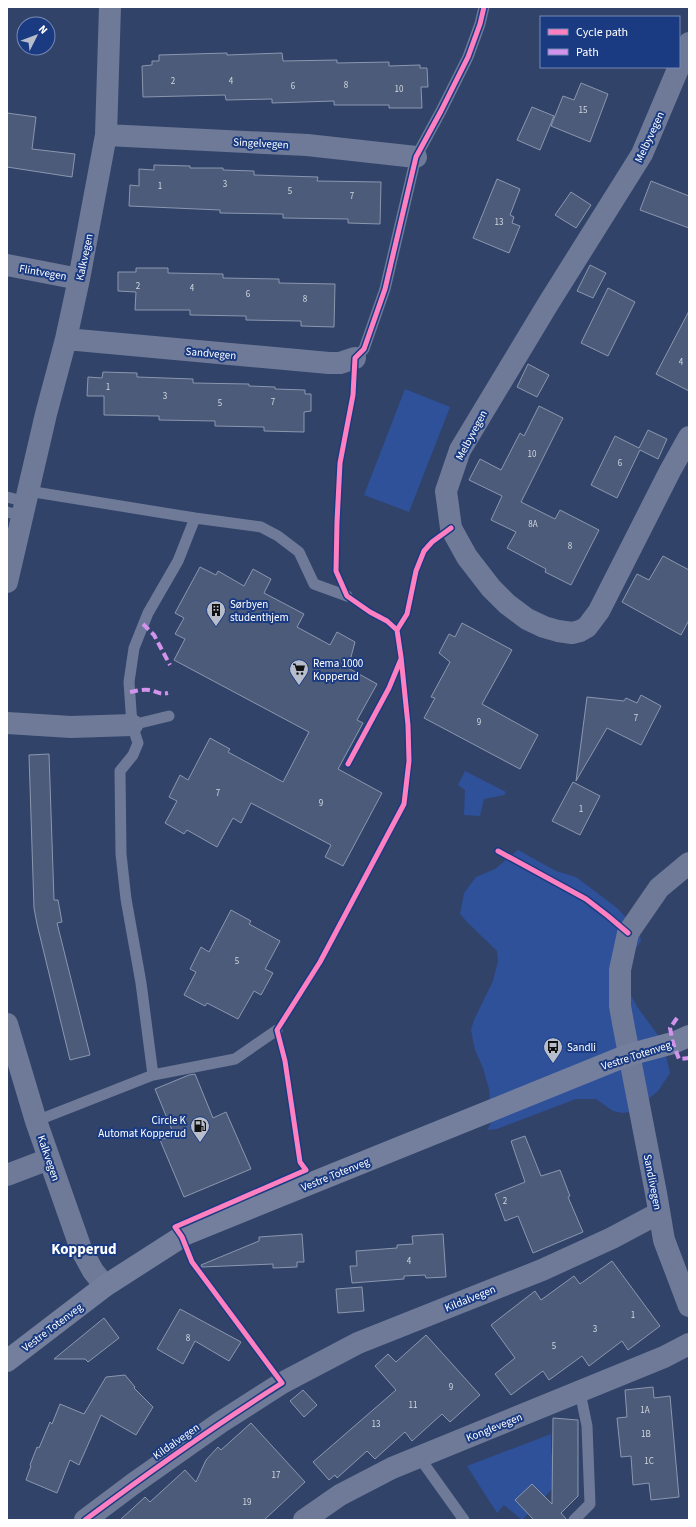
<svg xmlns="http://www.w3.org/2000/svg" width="696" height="1527" font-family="'Source Sans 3',sans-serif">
	<rect width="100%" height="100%" fill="#32436a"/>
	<path fill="#2e519a" d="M405 389 450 407 409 512 364 495Z
		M465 771 506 792 504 795 484 799 480 816 464 815 465 790 458 785Z
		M518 850 556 871 576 877 617 908 639 931 641 941 628 959V990L638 1008 663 1042 670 1073 658 1091 634 1111 623 1113 613 1111 596 1099H576L497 1129 487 1130 492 1121 489 1089 483 1068 475 1050 471 1030 474 1020 493 981 498 961 497 951 467 922 460 914 464 893 476 877 495 869Z
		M551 1434V1453L555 1462 556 1485 522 1520 504 1505 497 1513 467 1466Z"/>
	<path fill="#4c5b7a" stroke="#8b97af" d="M227 53V55L282 53 283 61 337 60V63L389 62V66L420 65V68H427L428 87H421L422 108H389V105H334V101L272 103V99L226 100 225 95 143 97 142 66 152 65V61H159V55Z
		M581 83 608 94 590 142 551 126 563 96 574 100Z
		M532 107 554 116 540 150 517 140Z
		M7 113 36 117 32 149 75 154 72 177 7 167Z
		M154 165 190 166V168H223V170L254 171V175L318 177 317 181 381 182 380 224 348 223V219L283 218V214L220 213V210L129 206 130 185 139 186V169L154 170Z
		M497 179 520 189 510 215 514 217 512 223 520 226 509 253 473 238Z
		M651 181 689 196V228L640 210Z
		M571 192 591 205 576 228 555 215Z
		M590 265 606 273 593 298 577 291Z
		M136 268H168V273L223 274V278L279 279V283L335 284 334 327 301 326V321L246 320V316L190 315V310H135L136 292 118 291V272H136Z
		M608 288 635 302 608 356 581 343Z
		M689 311V391L656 374Z
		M528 364 549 375 537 397 517 387Z
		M103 372 137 373V377L193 379V383L249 384V386L275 387V389L305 390V394H311V411L304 412V432L264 431V427L215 426V421L159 420V416L104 415V396H87L88 377 102 378Z
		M539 406 563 418 521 502 555 519 560 510 599 530 571 585 545 572 546 569 507 548 516 532 491 520 502 496 469 480 480 459 501 470 520 433 524 436Z
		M648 430 667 439 658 459 640 450 617 498 591 485 615 436 639 448Z
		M663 556 689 570V620L681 635 622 602 637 574 649 580Z
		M200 567 216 575 218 571 244 586 253 569 271 579 264 593 304 614 297 627 330 645 337 632 355 642 348 668 377 684 357 720 363 723 338 769 382 793 343 866 325 857 331 845 251 803 241 823 233 818 217 847 187 830 184 834 165 823 177 801 169 797 180 775 188 780 210 738 230 749 228 752 283 782 309 732 174 660 185 639 175 634 184 618 175 613Z
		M462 623 512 650 482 704 538 735 520 769 424 718 435 698 431 697 450 662 439 653 449 634 455 637Z
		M641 695 661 706 641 745 607 728 576 781 587 697 624 701 626 698 637 703Z
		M49 754 54 900H58L62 922 57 923 90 1055 70 1060 37 924 34 908 29 755Z
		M573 782 600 796 580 835 552 821Z
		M231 910 251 921 249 924 280 941 265 969 273 973 261 995 254 991 238 1019 207 1003 205 1006 184 995 196 972 190 969 201 947 209 952Z
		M195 1074 213 1118 226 1112 251 1169 184 1197 160 1140 174 1135 155 1089 189 1075Z
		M525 1136 541 1176 560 1170 570 1196 568 1197 583 1232 533 1253 518 1216 505 1221 495 1194 525 1182 511 1141Z
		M302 1234 304 1262H297V1267L273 1268V1264L202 1267 201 1265 259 1241V1237Z
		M443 1234 446 1277 426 1278 425 1275 404 1276V1279L352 1283 350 1266H357L356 1251 397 1248V1245L413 1244 412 1236Z
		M612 1261 660 1326 628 1350 622 1341 589 1366 582 1356 549 1380 543 1371 511 1395 495 1374 515 1358 491 1325 535 1291 541 1300 574 1276 580 1284Z
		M362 1287 364 1311 338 1313 336 1289Z
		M180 1309 241 1342 229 1361 195 1341 183 1364 157 1349Z
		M104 1318 119 1338 88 1362 85 1359H54Z
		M426 1335 480 1395 450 1422 442 1414 412 1441 405 1432 375 1459 367 1451 337 1478 335 1475 329 1480 313 1462 396 1390 375 1366 388 1354 396 1362Z
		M125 1375 135 1387 134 1388 153 1407 136 1435 101 1415 79 1465 70 1460 57 1493 26 1480 31 1466 30 1465 37 1447 39 1448 50 1422 52 1424 60 1404 84 1414 106 1377Z
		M653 1387 654 1398 670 1396 679 1497 651 1500 649 1483 633 1485 631 1456 621 1457 617 1418 627 1417 625 1390Z
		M303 1390 317 1405 304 1417 290 1401Z
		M553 1418 578 1420V1496L561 1513 567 1520H534L515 1500 532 1484 552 1504Z
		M251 1423 305 1482 264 1520H120L145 1497 150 1502 185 1470 196 1482 206 1460 218 1447 221 1450Z"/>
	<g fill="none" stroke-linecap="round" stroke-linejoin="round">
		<path stroke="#6e7a98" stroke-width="11" d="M355 358 364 349 385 289 416 157 441 111 468 57 480 24 484 7
			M28 491 195 518 261 527 278 536 299 552 314 584 347 596
			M7 497 26 502
			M7 512 22 516
			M132 725 169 716
			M153 1075 141 983 126 899 121 854 120 771 133 755 138 743 132 725 129 682 134 648 148 613 178 561 195 518
			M36 1121 153 1075 235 1059 277 1030
			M419 1457 464 1520
			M574 1520 590 1504 587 1426 580 1392"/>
		<path stroke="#6e7a98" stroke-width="22" d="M689 43 642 154 548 304 460 450 446 491 451 528 467 557 491 588 507 604 527 619 544 627 558 631 572 633 580 631 587 627 599 611 670 471 689 437
			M106 135 307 145 416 157
			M7 265 79 279
			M66 339 329 363H340L355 358
			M7 582 46 414 66 339 79 279 106 135 110 7
			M7 723 71 727 132 725
			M689 863 659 888 628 933 620 970V1006L624 1028 656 1193 664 1240 689 1306
			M7 1024 36 1121 81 1249 93 1271 105 1286
			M7 1175 49 1159
			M85 1520 133 1484 221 1422 282 1383 358 1343 542 1270 612 1238 659 1213
			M304 1520 340 1495 392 1468 664 1357 689 1344"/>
		<path stroke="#737f9d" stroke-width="22" d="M7 1361 105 1286 186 1234 628 1055 673 1043 689 1036"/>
		<path stroke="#d193ec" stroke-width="4" stroke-dasharray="8 4" stroke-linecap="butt" d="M143 624 154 635 170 665
			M130 692C136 691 143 689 149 690 157 691 158 695 168 693
			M677 1018 670 1028 673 1043 679 1059 689 1058"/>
		<g stroke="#1a3b82" stroke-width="8">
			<path id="cycleway" d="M397 630 407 614 416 571 424 551 432 542 451 528
				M348 764 389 688 401 659
				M498 851 586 899 608 916 628 933
				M85 1520C149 1472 214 1426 282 1383L192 1262 182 1237 175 1227 306 1170 300 1162 285 1061 277 1030 320 962 404 804 409 761 408 725 401 657 397 630 387 621 370 612 347 596 336 571 337 522 340 463 353 395 355 358 364 349 385 289 416 157 441 111 468 57 480 24 484 7"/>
		</g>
		<use href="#cycleway" stroke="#ff80c0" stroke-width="5"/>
	</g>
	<defs>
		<g id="building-pin" transform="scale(1)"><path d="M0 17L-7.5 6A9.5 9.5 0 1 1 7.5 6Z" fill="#b7bdcb" stroke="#1a3b82"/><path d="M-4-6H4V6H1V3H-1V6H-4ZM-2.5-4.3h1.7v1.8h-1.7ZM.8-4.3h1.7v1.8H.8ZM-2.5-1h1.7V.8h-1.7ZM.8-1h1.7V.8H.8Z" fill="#111"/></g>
		<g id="supermarket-pin" transform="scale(1)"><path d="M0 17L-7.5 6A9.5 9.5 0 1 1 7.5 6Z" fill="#b7bdcb" stroke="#1a3b82"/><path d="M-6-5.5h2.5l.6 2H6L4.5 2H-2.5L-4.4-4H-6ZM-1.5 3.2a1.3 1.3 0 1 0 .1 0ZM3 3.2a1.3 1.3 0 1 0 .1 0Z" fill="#111"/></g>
		<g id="bus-pin" transform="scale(1)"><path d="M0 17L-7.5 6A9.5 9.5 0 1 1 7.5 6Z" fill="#b7bdcb" stroke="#1a3b82"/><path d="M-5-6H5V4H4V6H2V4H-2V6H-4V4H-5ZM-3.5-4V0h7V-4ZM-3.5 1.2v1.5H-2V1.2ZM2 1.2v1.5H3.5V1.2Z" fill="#111"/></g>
		<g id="fuel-pin" transform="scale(1)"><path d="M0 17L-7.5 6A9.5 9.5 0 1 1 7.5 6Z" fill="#b7bdcb" stroke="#1a3b82"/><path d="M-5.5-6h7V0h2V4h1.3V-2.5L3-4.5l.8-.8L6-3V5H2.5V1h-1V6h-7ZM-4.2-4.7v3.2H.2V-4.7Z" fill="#111"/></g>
	</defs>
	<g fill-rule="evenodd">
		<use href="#building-pin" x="216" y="610"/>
		<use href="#supermarket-pin" x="299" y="669"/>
		<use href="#bus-pin" x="553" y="1047"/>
		<use href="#fuel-pin" x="200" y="1126"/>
	</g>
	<g text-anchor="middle" stroke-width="4" stroke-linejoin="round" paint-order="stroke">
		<g font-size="9" fill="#d2d6de">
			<text x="173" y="84">2</text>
			<text x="231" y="84">4</text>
			<text x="346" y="88">8</text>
			<text x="293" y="89">6</text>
			<text x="399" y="92">10</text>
			<text x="583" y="113">15</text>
			<text x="225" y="187">3</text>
			<text x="160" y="189">1</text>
			<text x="290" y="194">5</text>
			<text x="352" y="199">7</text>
			<text x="499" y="225">13</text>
			<text x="138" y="289">2</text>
			<text x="192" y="291">4</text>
			<text x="248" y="297">6</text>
			<text x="305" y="302">8</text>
			<text x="681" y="365">4</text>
			<text x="108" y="390">1</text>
			<text x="165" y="399">3</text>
			<text x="273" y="405">7</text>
			<text x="220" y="406">5</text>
			<text x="532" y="457">10</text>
			<text x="620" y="466">6</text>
			<text x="533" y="527">8A</text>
			<text x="570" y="549">8</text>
			<text x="636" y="721">7</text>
			<text x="479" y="725">9</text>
			<text x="218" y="796">7</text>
			<text x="321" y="806">9</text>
			<text x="581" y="812">1</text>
			<text x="237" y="964">5</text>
			<text x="505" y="1204">2</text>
			<text x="409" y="1264">4</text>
			<text x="633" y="1318">1</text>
			<text x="595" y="1332">3</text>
			<text x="188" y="1341">8</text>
			<text x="554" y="1349">5</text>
			<text x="451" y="1390">9</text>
			<text x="413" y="1408">11</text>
			<text x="645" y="1413">1A</text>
			<text x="376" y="1427">13</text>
			<text x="646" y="1437">1B</text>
			<text x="649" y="1464">1C</text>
			<text x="276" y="1478">17</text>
			<text x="247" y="1505">19</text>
		</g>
		<g font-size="11" fill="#fff" stroke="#1a3b82">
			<text transform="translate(649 137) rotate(-65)" y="4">Melbyvegen</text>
			<text transform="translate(261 143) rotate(3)" y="4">Singelvegen</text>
			<text transform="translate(84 257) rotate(-78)" y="4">Kalkvegen</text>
			<text transform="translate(43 272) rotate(10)" y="4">Flintvegen</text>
			<text transform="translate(211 353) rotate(5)" y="4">Sandvegen</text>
			<text transform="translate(471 435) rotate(-62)" y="4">Melbyvegen</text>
			<text transform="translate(636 1055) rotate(-18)" y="4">Vestre Totenveg</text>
			<text transform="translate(49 1158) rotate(71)" y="4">Kalkvegen</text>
			<text transform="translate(335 1174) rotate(-22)" y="4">Vestre Totenveg</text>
			<text transform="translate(653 1182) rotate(79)" y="4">Sandlivegen</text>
			<text transform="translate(470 1298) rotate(-22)" y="4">Kildalvegen</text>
			<text transform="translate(52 1327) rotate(-37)" y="4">Vestre Totenveg</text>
			<text transform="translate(494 1427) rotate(-22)" y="4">Konglevegen</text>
			<text transform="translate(176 1441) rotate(-35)" y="4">Kildalvegen</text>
		</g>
		<g font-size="11" fill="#fff" stroke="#1a3b82" text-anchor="start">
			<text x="230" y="608">Sørbyen<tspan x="230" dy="13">studenthjem</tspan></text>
			<text x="313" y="667">Rema 1000<tspan x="313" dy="13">Kopperud</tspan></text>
			<text x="567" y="1051">Sandli</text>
			<text x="186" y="1124" text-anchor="end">Circle K<tspan x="186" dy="13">Automat Kopperud</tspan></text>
		</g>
		<g font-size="15" font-weight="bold" fill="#fff" stroke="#1a3b82">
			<text x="84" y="1254">Kopperud</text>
		</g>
	</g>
	<rect width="696" height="1527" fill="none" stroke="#ffffff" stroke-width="16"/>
	<rect x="540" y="16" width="140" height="52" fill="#1a3b82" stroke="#7689b4"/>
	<rect x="548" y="29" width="20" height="6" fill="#ff80c0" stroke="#7689b4"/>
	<text x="576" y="36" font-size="12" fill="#ffffff">Cycle path</text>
	<rect x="548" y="49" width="20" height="6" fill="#d193ec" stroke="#7689b4"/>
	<text x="576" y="56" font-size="12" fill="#ffffff">Path</text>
	<g transform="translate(36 36) rotate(48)"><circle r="19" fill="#1a3b82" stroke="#7689b4"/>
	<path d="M0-3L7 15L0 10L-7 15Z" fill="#b7bdcb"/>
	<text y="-6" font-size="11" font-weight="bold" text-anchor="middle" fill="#ffffff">N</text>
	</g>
</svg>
